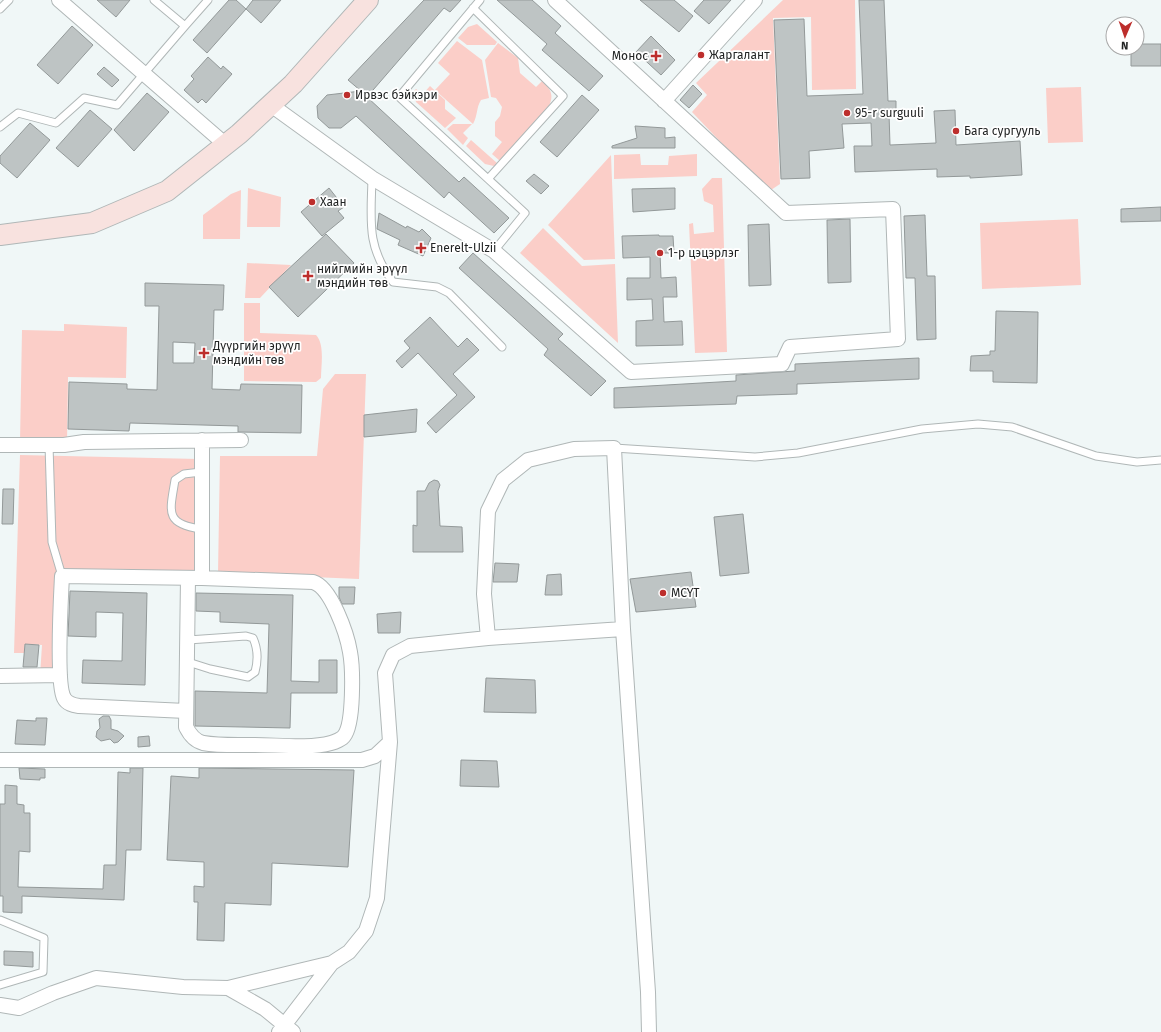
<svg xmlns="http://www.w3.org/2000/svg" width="1161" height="1032" font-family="'Fira Sans',sans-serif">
	<rect width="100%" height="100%" fill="#f0f7f7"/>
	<path fill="#fbcec8" d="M783 0H855L856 89 812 90 811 17 773 18 780 184 768 192 692 112 707 95 696 83Z
		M477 24 497 42 495 45H467L458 38 468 27Z
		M457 41 482 60 489 98 481 100C476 108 478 115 473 124L435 90 450 74 438 63Z
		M498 43 518 58 520 73 536 87 542 81C551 89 554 95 549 106L500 161 492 154 502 142 495 136V122L500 116 502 107 496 98 491 97 485 60Z
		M430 86 445 100V109L456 118 445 128 416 102 413 92 416 89 423 94Z
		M1081 87 1083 142 1048 143 1046 88Z
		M453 124H472L463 133 468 138 463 145 447 129Z
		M471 140 497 163 494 166 485 164 466 146Z
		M640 154 641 165H668L669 156 697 154V176L614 179V155Z
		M611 155 615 259 584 260 548 225Z
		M712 178H722L727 352 695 353 689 224 693 223 694 234 714 232 713 205 704 201 702 189Z
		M248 188 281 197 280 227H247Z
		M241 190 240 239H203V215L231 194Z
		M1078 219 1081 285 982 289 980 223Z
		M543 228 582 266 615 264 618 343 520 253Z
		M247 263 291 265 260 298H245Z
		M244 303H260V333L316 335C325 344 321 366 321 378L316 382 244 381Z
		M64 324 127 327 126 378 68 377 67 443 20 442 22 330 64 331Z
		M335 374H366L359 579 218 573 220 456H317L323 389Z
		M20 455 199 459 197 575 58 572 56 676H40L42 645 25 644 24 653H14Z"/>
	<path fill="#bec4c4" stroke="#939999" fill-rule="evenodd" d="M97 0H130L116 17Z
		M229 0H236L246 9 207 53 193 40Z
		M253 0H281L261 23 246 9Z
		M424 0H461L450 12 444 8 367 97 459 182 464 177 509 218 494 233 449 192 444 198 356 116 341 128H329L318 118 317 106 327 95 361 91 348 80Z
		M497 0H532L561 26 555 33 603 76 589 91 542 50 547 44Z
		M640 0H674L693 16 679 32Z
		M704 0H731L709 24 694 11Z
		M859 0H884L888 101H896V114H889L890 145 936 143 934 111 955 110 956 145 1020 141 1022 175 970 178V176L937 177V169L855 172 854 146H872L871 123 842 124 844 148 809 151 810 178 781 179 774 20 804 19 807 96 863 94Z
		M72 26 93 45 58 84 37 65Z
		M651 36 675 60 661 75 636 52Z
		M1137 44H1161V66H1131V48H1137Z
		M208 57 221 69 223 66 232 74 206 103 202 99 198 103 184 90 194 79 191 76Z
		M104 67 119 80 112 87 97 74Z
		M693 85 702 94 689 108 680 100Z
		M147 93 169 112 134 151 114 130Z
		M582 95 599 110 557 157 540 142Z
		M90 110 112 129 78 167 56 148Z
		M30 123 50 140 17 178 0 163V156Z
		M635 126 665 128V138L675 137V148H612V146L637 138Z
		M534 174 549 186 541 194 526 181Z
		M329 188 344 207 338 211 344 218 322 236 301 212Z
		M675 188V209L633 212 632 189Z
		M1161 207V221L1121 222V209Z
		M379 213 406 228 407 226 419 232 422 229 431 238 423 256 398 245 400 240 377 229Z
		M925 215 927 276H935L936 339 917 340 915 278H906L904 216Z
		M850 219 851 282 828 283 827 220Z
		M769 224 771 285 749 286 748 225Z
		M326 234 354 263 298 317 269 287Z
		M659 235V236H673L674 253H660L661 278 676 277 677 297H663L664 322 682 321 683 345 636 346V321L653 320 652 299 627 300V278H650V257L623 258 622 236Z
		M473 253 563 334 558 339 606 381 591 396 544 355 548 349 459 268Z
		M145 283 224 285 223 310H214L212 389 240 390 241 384 302 385 301 433 238 432V426L130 423 129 431 68 429 69 382 127 384V389L157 390 159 306H145ZM173 342 195 343 194 363H173Z
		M996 311 1038 312 1037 383 993 382V371H970L971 356 990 355V351H995Z
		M430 317 458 347 467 338 479 350 453 374 475 397 436 433 427 423 457 395 418 353 402 368 396 361 410 348 404 341Z
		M919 358V379L797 384V394L737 396 736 404 614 408V388L736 381V375L795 371V364Z
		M417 409 416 432 364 437V415Z
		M434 480 438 481 440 485 438 491 440 526 462 527 463 552H413V525L417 526V491H425L429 483Z
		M3 489H14L13 524H2Z
		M743 514 749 573 720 576 714 517Z
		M495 563 519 564 517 582H493Z
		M691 572 696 607 636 612 630 579Z
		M561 574 562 595H545L547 575Z
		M339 587H355L354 604H342L339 597Z
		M70 591 147 593 145 685 82 683 83 660 122 661 123 613 96 612V637L68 636Z
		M196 593 293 595 291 681 319 682V660H337V693H291L290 728 195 726V691L267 693 269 624 220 622V612L196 611Z
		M401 612 400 633H378L377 614Z
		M25 644 39 645 37 667H23Z
		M486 678 535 680 536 713 484 712Z
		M103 716H109L111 720V729L118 731 124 736 118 742 114 743 110 739 101 741 96 737 97 731 100 728 99 719Z
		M36 718H47L45 745 15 744 17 720 36 721Z
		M149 736 150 746 138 747V737Z
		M461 760 497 761 499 787 460 786Z
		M19 768 45 769V778H40V780L20 779Z
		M130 768H143L141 850H126L124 900 22 896V913L3 912V896H0V804H5V785L17 786V804L24 805V813H30V852L19 851 18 887 103 889 104 865H116L118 772 130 773Z
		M199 768 354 770 348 867 272 863 271 905 225 903 224 941 197 940 198 902H194V886L204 887V862L167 860 171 776 199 778Z
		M4 951 33 952V967L4 965Z"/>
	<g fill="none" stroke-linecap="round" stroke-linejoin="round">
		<g stroke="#b0b7b7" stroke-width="9">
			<path id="lane" d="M480 0 399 97 525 213 494 251
				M473 8 563 96 488 179
				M0 9 9 0
				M185 26 208 0
				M0 127 18 113 56 123 84 98 117 105 185 26 154 0
				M372 178C371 221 366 246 393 282L437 287 449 293 502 347
				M49 445 52 542 62 576
				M614 448 755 457 798 453 922 429 978 424 1012 427 1096 456 1137 462 1161 460
				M201 529C164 524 170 511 175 480L184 474 201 472
				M188 640 246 636 253 638C258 649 258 661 255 672L248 677 210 669 188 662
				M0 920 44 938 43 972 0 985"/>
		</g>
		<g stroke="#b0b7b7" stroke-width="16">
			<path id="street" d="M59 0 226 145
				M664 101 755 0
				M271 105 372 178 494 251 631 372 782 364 790 347 898 339 893 209 786 213 555 0
				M0 445H64L84 442 241 440
				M188 578 186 727C190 735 195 741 203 743 220 746 238 745 255 745 278 745 309 749 331 743 335 742 342 739 344 736 354 724 353 668 350 652 347 634 331 587 313 582L202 578
				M488 638 484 594 488 511 503 480 528 460 574 449 614 448 623 629 648 992 649 1032
				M0 676 60 675
				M186 711 79 706C73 705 67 704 64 698 56 684 61 596 62 576L202 578V440
				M0 760H362L375 756 390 742 385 673 393 655 410 646 488 638 623 629
				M228 988 332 963
				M0 1005 19 1008 53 993 96 978 183 987 228 988 265 1009 293 1032
				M279 1032 332 963 349 952 366 931 377 898 390 742"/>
		</g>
		<g stroke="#b0b7b7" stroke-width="22">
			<path id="secondary" d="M0 235 92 223 167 191 239 134 293 84 368 0"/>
		</g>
		<use href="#lane" stroke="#fff" stroke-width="7"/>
		<use href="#street" stroke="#fff" stroke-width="14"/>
		<use href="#secondary" stroke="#f8e2df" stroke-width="20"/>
	</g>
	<g fill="#bd2e2c" stroke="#fff" stroke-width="1.5">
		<circle cx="701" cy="55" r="4"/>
		<path d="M654 50h4v4h4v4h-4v4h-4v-4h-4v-4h4z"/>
		<circle cx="347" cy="95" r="4"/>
		<circle cx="847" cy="113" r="4"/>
		<circle cx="956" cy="131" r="4"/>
		<circle cx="312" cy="202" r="4"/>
		<path d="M419 242h4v4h4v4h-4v4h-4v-4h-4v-4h4z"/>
		<circle cx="660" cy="253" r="4"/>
		<path d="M306 270h4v4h4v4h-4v4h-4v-4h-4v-4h4z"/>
		<path d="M202 347h4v4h4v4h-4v4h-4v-4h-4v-4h4z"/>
		<circle cx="663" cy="593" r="4"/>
	</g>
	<g text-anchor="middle" stroke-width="3.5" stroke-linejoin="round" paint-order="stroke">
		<g font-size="12" fill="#222424" stroke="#fff" text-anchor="start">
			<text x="709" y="59">Жаргалант</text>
			<text x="648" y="60" text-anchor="end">Монос</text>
			<text x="355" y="99">Ирвэс бэйкэри</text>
			<text x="855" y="117">95-r surguuli</text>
			<text x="964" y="135">Бага сургууль</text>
			<text x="320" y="206">Хаан</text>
			<text x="430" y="252">Enerelt-Ulzii</text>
			<text x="668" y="257">1-р цэцэрлэг</text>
			<text x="317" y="273">нийгмийн эрүүл<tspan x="317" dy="14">мэндийн төв</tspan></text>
			<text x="213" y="350">Дүүргийн эрүүл<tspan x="213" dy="14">мэндийн төв</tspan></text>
			<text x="671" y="597">МСҮТ</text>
		</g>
	</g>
	<g transform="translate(1125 36) rotate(182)"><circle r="19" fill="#ffffff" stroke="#a7a7a7"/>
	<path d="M0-3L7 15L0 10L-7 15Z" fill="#bd2e2c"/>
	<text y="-6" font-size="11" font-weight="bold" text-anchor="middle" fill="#222424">N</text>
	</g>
</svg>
